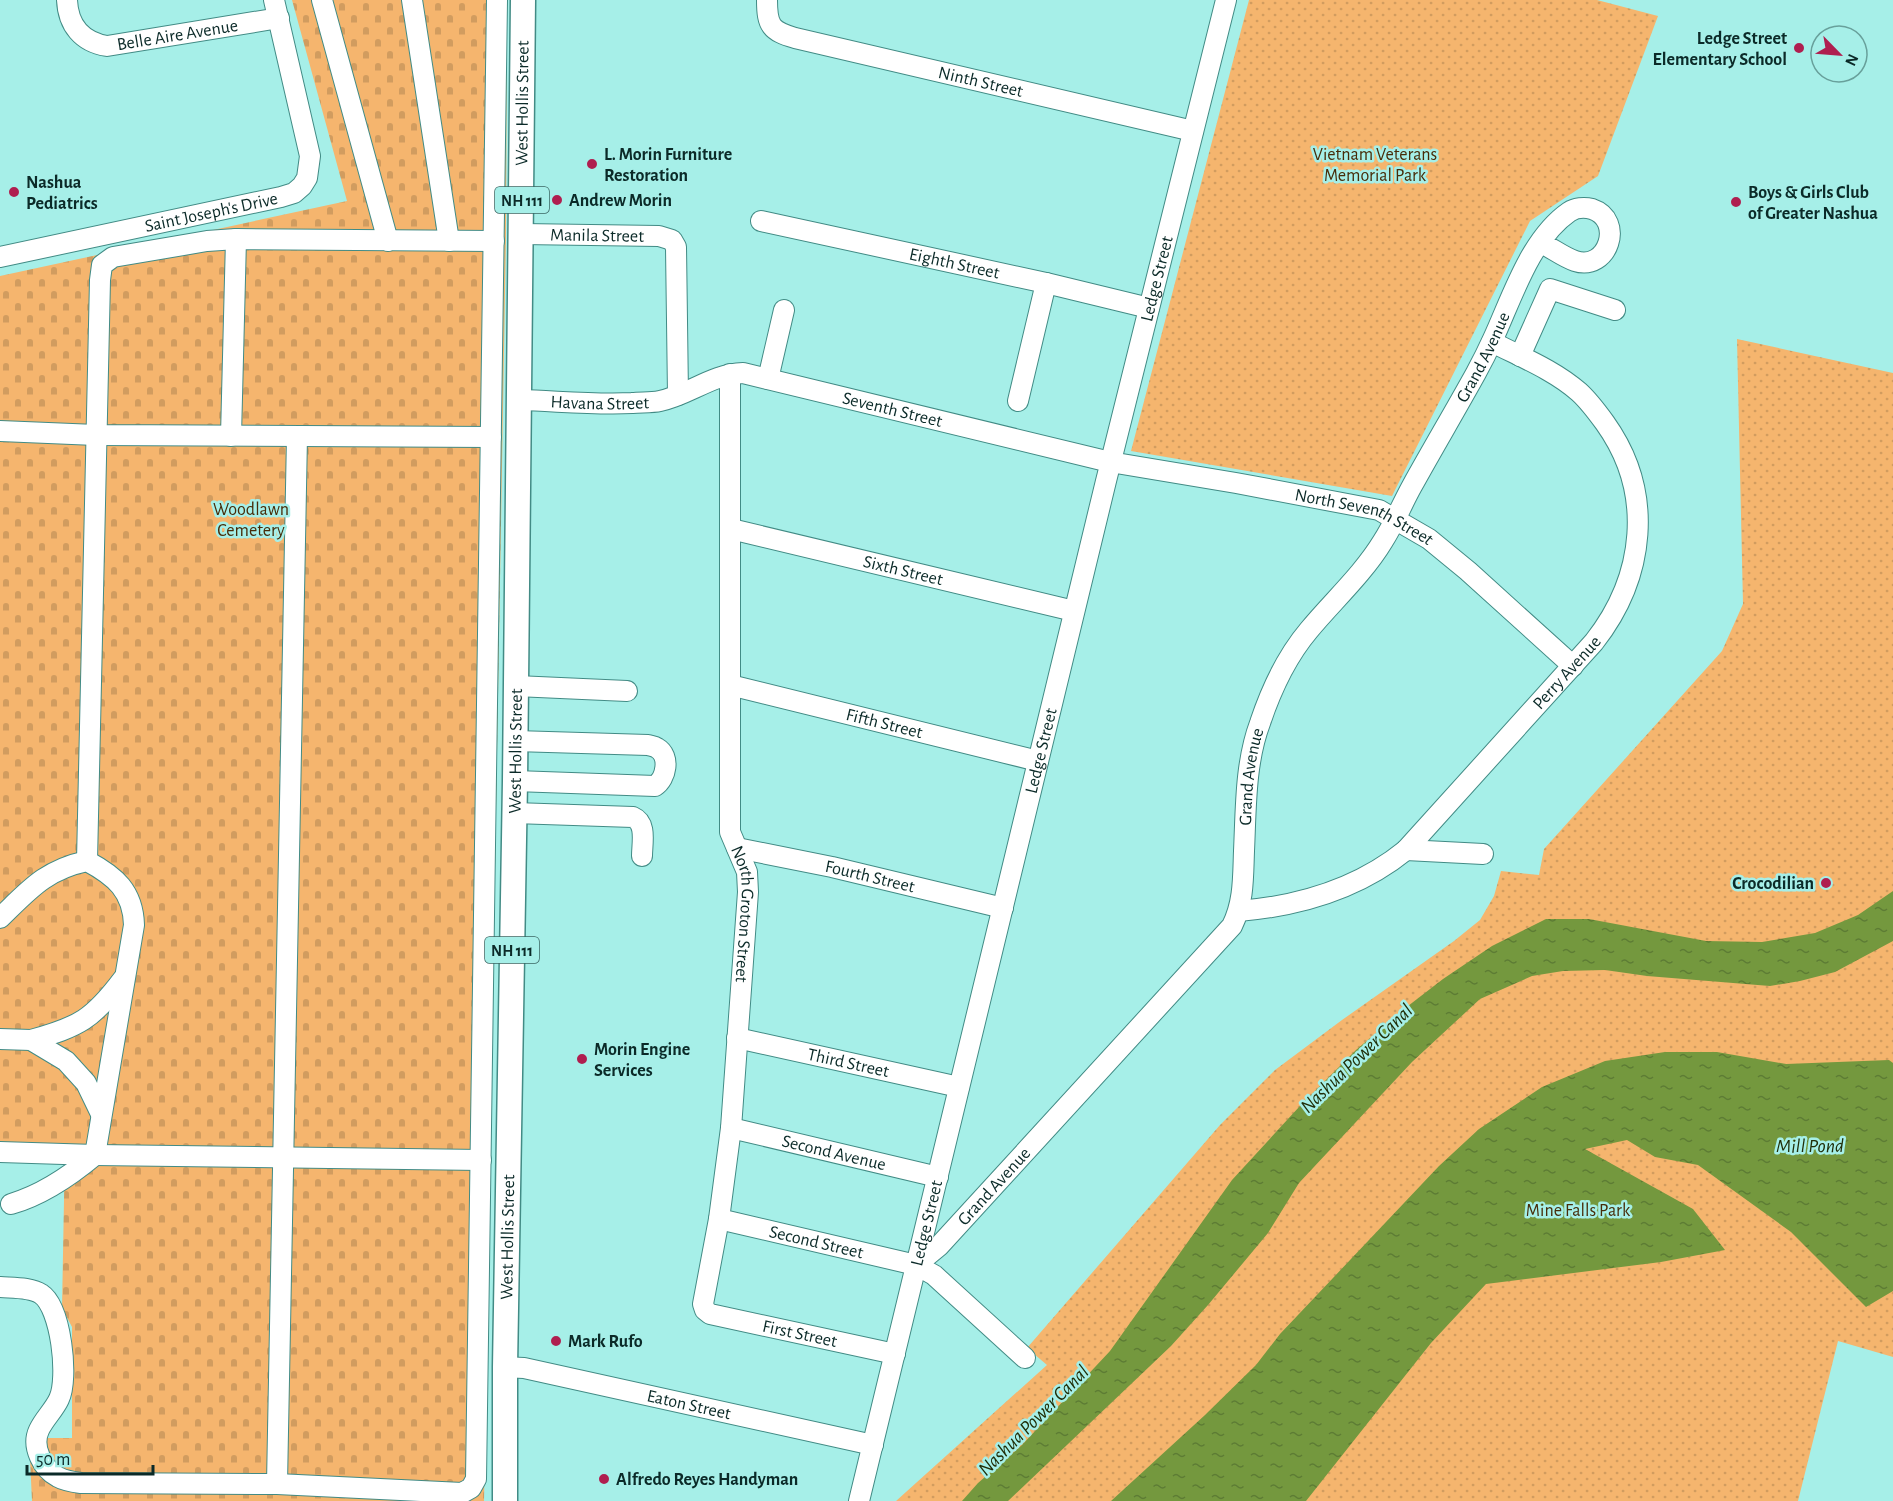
<svg xmlns="http://www.w3.org/2000/svg" width="1893" height="1501" font-family="'Alegreya Sans',sans-serif">
	<defs>
		<pattern id="cemetery-stones" width="16" height="16" patternUnits="userSpaceOnUse" patternTransform="scale(1.5)"><rect width="16" height="16" fill="#f5b56e"/><path d="M2 7V4a2 2 0 0 1 4 0v3zM10 15v-3a2 2 0 0 1 4 0v3z" fill="#d19c5f"/></pattern>
		<pattern id="park-dots" width="8" height="8" patternUnits="userSpaceOnUse" patternTransform="scale(1.5)"><rect width="8" height="8" fill="#f5b56e"/><path d="M2 2h.1M6 6h.1" fill="none" stroke="#d19c5f" stroke-width="1.8" stroke-linecap="round"/></pattern>
		<pattern id="water-ripples" width="26" height="14" patternUnits="userSpaceOnUse" patternTransform="scale(1.5)"><rect width="26" height="14" fill="#74983e"/><path d="M2 4q2-2 4 0t4 0M15 11q2-2 4 0t4 0" fill="none" stroke="#5d7c34"/></pattern>
	</defs>
	<rect width="100%" height="100%" fill="#a6efe8"/>
	<path fill="url(#cemetery-stones)" d="M292 0H507L506 236 484 1501H32L29 1438H72V1327L62 1308 65 1146 0 1144V276L347 201Z"/>
	<path fill="url(#park-dots)" d="M1249 0H1597L1658 16 1598 176 1530 221 1392 496 1131 451Z
		M1737 339 1893 373V1357L1838 1341 1798 1501H896L1047 1365 1027 1348 1220 1125 1275 1070 1342 1020 1454 941 1480 920 1494 896 1501 871 1539 875 1544 849 1722 651 1743 604Z"/>
	<path fill="url(#water-ripples)" d="M1893 891V941L1835 972 1800 981 1770 986 1647 976 1605 970 1563 971 1532 976 1480 999 1412 1062 1299 1183 1268 1233 1208 1305 1171 1346 1008 1501H962L978 1483 1022 1445 1110 1351 1232 1180 1299 1107 1356 1050 1408 1006 1443 979 1492 946 1546 919H1589L1706 941 1762 942 1815 933 1858 915Z
		M1665 1052H1717L1786 1064 1889 1060 1893 1063V1291L1866 1307 1791 1232 1698 1165 1655 1157 1627 1140 1585 1149 1693 1209 1725 1250 1661 1262 1486 1284 1431 1343 1306 1501H1111L1205 1415 1256 1365 1280 1334 1439 1166 1479 1129 1542 1087 1605 1061Z"/>
	<g fill="none" stroke-linecap="round" stroke-linejoin="round">
		<g stroke="#428b85" stroke-width="22">
			<g id="minor">
				<path id="s1" d="M67 0C68 25 82 42 107 46L279 18"/>
				<path d="M322 0 388 241"/>
				<path d="M412 0 449 241"/>
				<path id="s2" d="M767 0C767 26 771 31 795 38L1193 131"/>
				<path id="s3" d="M761 221 1046 283 1149 308"/>
				<path id="s4" d="M522 234 659 236 672 240 676 247 678 395"/>
				<path id="s5" d="M0 257 281 197 294 193 302 186 307 178 310 156 274 0"/>
				<path d="M1520 356 1550 289 1615 310"/>
				<path id="s6" d="M730 374V832L747 872 748 892 731 1128 719 1219 703 1304 705 1310 710 1314 895 1354"/>
				<path d="M768 379 784 310"/>
				<path id="s7" d="M520 400C557 401 595 405 632 403 641 402 651 403 660 401 689 395 712 374 743 373L1110 462 1236 483 1379 510 1429 539 1468 571 1573 666"/>
				<path d="M1018 401 1046 283"/>
				<path d="M0 431 96 435 491 437"/>
				<path d="M231 436 236 239"/>
				<path id="s8" d="M731 529 1074 611"/>
				<path id="s9" d="M730 685 1038 761"/>
				<path d="M516 686 627 691"/>
				<path d="M515 781 655 786C666 779 671 756 657 748 654 746 651 746 648 745L515 741"/>
				<path d="M514 813 633 817C647 823 642 843 642 856"/>
				<path id="s10" d="M737 848 832 867 1003 908"/>
				<path d="M1406 850 1483 854"/>
				<path d="M87 861 100 280 102 265 113 257 207 241 236 239 494 241"/>
				<path id="s11" d="M1239 911C1299 906 1358 889 1406 850L1594 642C1645 577 1655 493 1605 423 1597 412 1589 401 1579 392 1554 370 1521 357 1492 342"/>
				<path d="M0 918C29 890 45 870 87 861 115 876 133 891 134 925L95 1155C70 1176 42 1195 11 1204"/>
				<path id="s12" d="M737 1038 959 1087"/>
				<path d="M0 1039 31 1040 66 1061 86 1083 101 1114"/>
				<path d="M31 1040C79 1027 93 1019 123 979"/>
				<path id="s13" d="M731 1128 938 1177"/>
				<path d="M0 1152 95 1155 481 1160"/>
				<path id="s14" d="M719 1219 916 1265 934 1275 1025 1358"/>
				<path id="s15" d="M916 1265 939 1246 1232 926C1244 902 1243 877 1244 851 1246 809 1245 763 1260 723 1271 690 1287 656 1309 630 1333 601 1363 574 1383 541 1394 524 1402 504 1412 486 1433 448 1455 411 1476 373 1482 362 1488 350 1493 339 1512 298 1530 239 1569 212 1575 208 1584 207 1592 209 1625 220 1608 272 1575 261 1563 257 1552 248 1541 243"/>
				<path d="M0 1287C12 1288 31 1287 41 1294 61 1307 69 1378 59 1399 54 1410 44 1419 39 1430 31 1447 43 1469 58 1477 65 1481 73 1482 81 1483L277 1484 462 1493 471 1488 476 1479 497 0"/>
				<path id="s16" d="M505 1367 524 1368 873 1445"/>
				<path d="M277 1484 297 436"/>
				<path id="s17" d="M859 1501 1106 481 1226 0"/>
			</g>
		</g>
		<g stroke="#428b85" stroke-width="27">
			<g id="major">
				<path id="s18" d="M505 1501V1367L515 781 523 0"/>
			</g>
		</g>
		<use href="#minor" stroke="#fff" stroke-width="20"/>
		<use href="#major" stroke="#fff" stroke-width="24"/>
	</g>
	<g fill="#af1e4f" stroke="#a6efe8" stroke-width="2">
		<circle cx="1799" cy="48" r="6"/>
		<circle cx="592" cy="164" r="6"/>
		<circle cx="14" cy="192" r="6"/>
		<circle cx="557" cy="200" r="6"/>
		<circle cx="1736" cy="202" r="6"/>
		<circle cx="1826" cy="883" r="6"/>
		<circle cx="582" cy="1059" r="6"/>
		<circle cx="556" cy="1341" r="6"/>
		<circle cx="604" cy="1479" r="6"/>
	</g>
	<g text-anchor="middle" stroke-width="5" stroke-linejoin="round" paint-order="stroke">
		<g fill="#a6efe8" stroke="#3a6562" stroke-width="1.5">
			<rect x="495" y="187" width="54" height="26" rx="4.5"/>
			<rect x="485" y="937" width="54" height="26" rx="4.5"/>
		</g>
		<g font-size="16" font-weight="bold" fill="#0b2a28">
			<text x="522" y="206">NH 111</text>
			<text x="512" y="956">NH 111</text>
		</g>
		<g font-size="18" fill="#0b2a28" stroke="#a6efe8">
			<text dy="6" stroke="none"><textPath href="#s1" startOffset="138">Belle Aire Avenue</textPath></text>
			<text dy="6" stroke="none"><textPath href="#s2" startOffset="244">Ninth Street</textPath></text>
			<text dy="6" stroke="none"><textPath href="#s18" startOffset="1398">West Hollis Street</textPath></text>
			<text dy="6" stroke="none"><textPath href="#s5" startOffset="216">Saint Joseph's Drive</textPath></text>
			<text dy="6" stroke="none"><textPath href="#s4" startOffset="75">Manila Street</textPath></text>
			<text dy="6" stroke="none"><textPath href="#s3" startOffset="198">Eighth Street</textPath></text>
			<text dy="6" stroke="none"><textPath href="#s17" startOffset="1258">Ledge Street</textPath></text>
			<text dy="6" stroke="none"><textPath href="#s15" startOffset="1101">Grand Avenue</textPath></text>
			<text dy="6" stroke="none"><textPath href="#s7" startOffset="80">Havana Street</textPath></text>
			<text dy="6" stroke="none"><textPath href="#s7" startOffset="382">Seventh Street</textPath></text>
			<text dy="6" stroke="none"><textPath href="#s7" startOffset="867">North Seventh Street</textPath></text>
			<text dy="6" stroke="none"><textPath href="#s8" startOffset="177">Sixth Street</textPath></text>
			<text dy="6" stroke="none"><textPath href="#s11" startOffset="420">Perry Avenue</textPath></text>
			<text dy="6" stroke="none"><textPath href="#s9" startOffset="159">Fifth Street</textPath></text>
			<text dy="6" stroke="none"><textPath href="#s17" startOffset="772">Ledge Street</textPath></text>
			<text dy="6" stroke="none"><textPath href="#s18" startOffset="750">West Hollis Street</textPath></text>
			<text dy="6" stroke="none"><textPath href="#s15" startOffset="615">Grand Avenue</textPath></text>
			<text dy="6" stroke="none"><textPath href="#s10" startOffset="136">Fourth Street</textPath></text>
			<text dy="6" stroke="none"><textPath href="#s6" startOffset="543">North Groton Street</textPath></text>
			<text dy="6" stroke="none"><textPath href="#s12" startOffset="114">Third Street</textPath></text>
			<text dy="6" stroke="none"><textPath href="#s13" startOffset="106">Second Avenue</textPath></text>
			<text dy="6" stroke="none"><textPath href="#s15" startOffset="111">Grand Avenue</textPath></text>
			<text dy="6" stroke="none"><textPath href="#s17" startOffset="286">Ledge Street</textPath></text>
			<text dy="6" stroke="none"><textPath href="#s18" startOffset="264">West Hollis Street</textPath></text>
			<text dy="6" stroke="none"><textPath href="#s14" startOffset="100">Second Street</textPath></text>
			<text dy="6" stroke="none"><textPath href="#s6" startOffset="1041">First Street</textPath></text>
			<text dy="6" stroke="none"><textPath href="#s16" startOffset="188">Eaton Street</textPath></text>
		</g>
		<g font-size="18" font-weight="bold" fill="#0b2a28" stroke="#a6efe8" text-anchor="start">
			<text x="1787" y="44" text-anchor="end">Ledge Street<tspan x="1787" dy="21">Elementary School</tspan></text>
			<text x="604" y="160">L. Morin Furniture<tspan x="604" dy="21">Restoration</tspan></text>
			<text x="26" y="188">Nashua<tspan x="26" dy="21">Pediatrics</tspan></text>
			<text x="1748" y="198">Boys &amp; Girls Club<tspan x="1748" dy="21">of Greater Nashua</tspan></text>
			<text x="569" y="206">Andrew Morin</text>
			<text x="1814" y="889" text-anchor="end">Crocodilian</text>
			<text x="594" y="1055">Morin Engine<tspan x="594" dy="21">Services</tspan></text>
			<text x="568" y="1347">Mark Rufo</text>
			<text x="616" y="1485">Alfredo Reyes Handyman</text>
		</g>
		<g font-size="18" fill="#472c09" stroke="#a6efe8">
			<text x="1375" y="160">Vietnam Veterans<tspan x="1375" dy="21">Memorial Park</tspan></text>
			<text x="251" y="515">Woodlawn<tspan x="251" dy="21">Cemetery</tspan></text>
			<text x="1578" y="1216">Mine Falls Park</text>
		</g>
		<g font-size="20" font-style="italic" fill="#202e08" stroke="#a6efe8">
			<text transform="translate(1356 1058) rotate(-44)" y="7">Nashua Power Canal</text>
			<text x="1810" y="1152">Mill Pond</text>
			<text transform="translate(1033 1420) rotate(-45)" y="7">Nashua Power Canal</text>
		</g>
	</g>
	<g transform="translate(1839 54) rotate(115)"><circle r="28" fill="#a6efe8" stroke="#68a09b" stroke-width="1.5"/>
	<path d="M0-4.5L10 22L0 15L-10 22Z" fill="#af1e4f"/>
	<text y="-9" font-size="16" font-weight="bold" text-anchor="middle" fill="#0b2a28">N</text>
	</g>
	<path d="M27 1465v9h126v-9" fill="none" stroke="#0b2a28" stroke-width="3"/>
	<text x="36" y="1465" font-size="18" fill="#0b2a28" stroke="#a6efe8" stroke-width="4.5" paint-order="stroke">50 m</text>
</svg>
